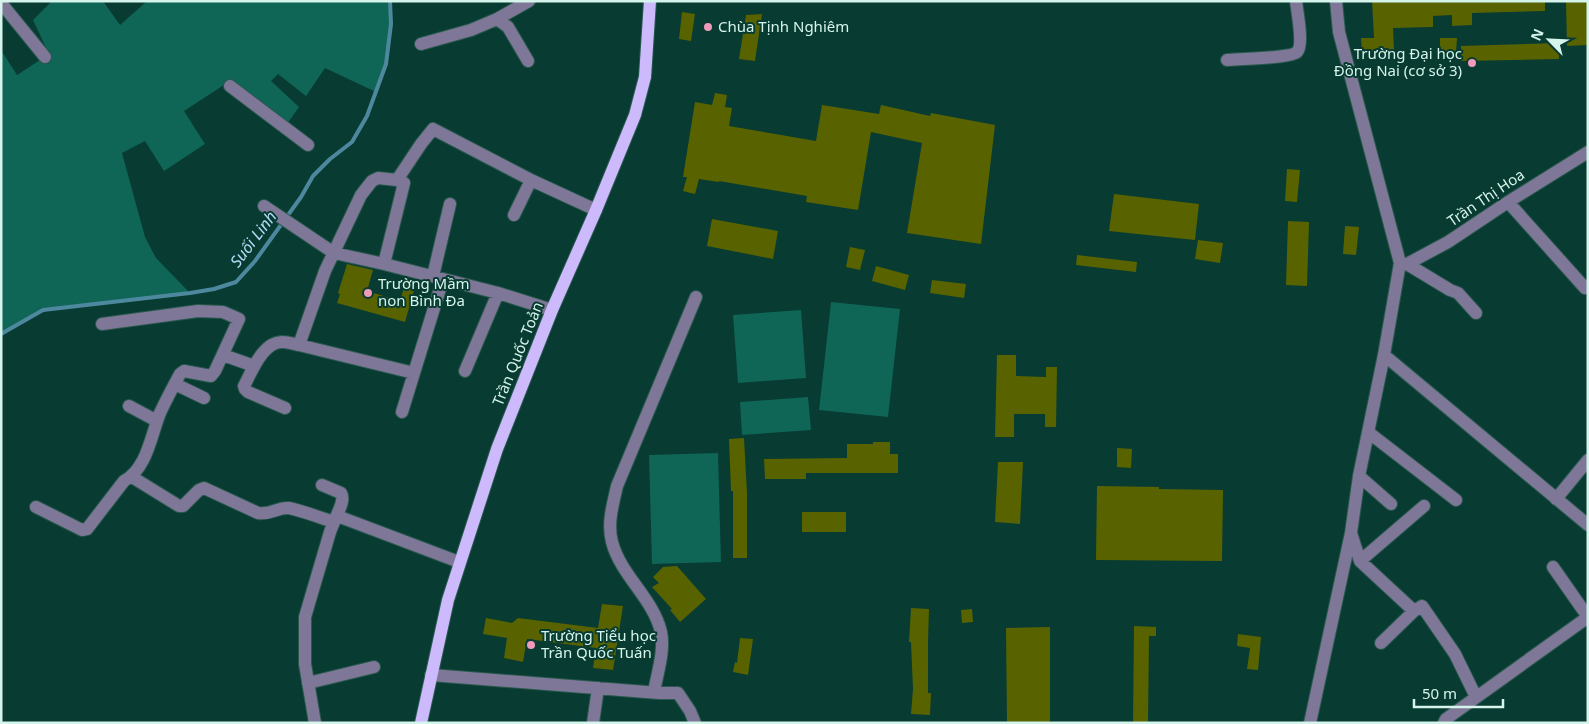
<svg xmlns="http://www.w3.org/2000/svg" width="1589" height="724" font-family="'Noto Sans',sans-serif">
	<rect width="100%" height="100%" fill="#083b31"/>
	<path fill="#0f6556" d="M52 1H103L120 25 147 1H390L391 24 386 64 376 92 325 68 306 96 278 74 271 81 299 107 287 124 227 83 184 111 205 144 164 171 145 141 122 153 145 237 156 258 190 293 43 310 1 334V50L17 75 49 54 33 20Z
		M831 302 900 309 888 417 819 410Z
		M801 310 806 378 738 383 733 315Z
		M808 397 811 430 742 435 740 402Z
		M718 453 721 562 652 564 649 455Z"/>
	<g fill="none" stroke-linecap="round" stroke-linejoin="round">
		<path stroke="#4e889e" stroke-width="4" d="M1 334 43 310 190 293 214 289 236 282 255 261 301 197 313 176 330 159 352 142 367 116 386 64 391 24 390 1"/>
	</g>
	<path fill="#586300" d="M1372 1H1545V11L1472 13V25L1452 26V15L1433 16V27L1393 28 1394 51 1362 53 1361 38H1374Z
		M1566 1H1588V45L1567 46Z
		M682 12 695 14 691 41 679 39Z
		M762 14 755 61 739 59 746 15Z
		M1440 38H1457L1456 52 1440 51Z
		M1559 43V59L1461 61V46Z
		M715 93 727 95 725 107 732 108 729 126 816 141 822 105 879 114 881 105 930 116 931 113 995 125 981 244 907 233 922 143 871 132 858 210 806 202 807 196 719 181V182L699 179 695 194 683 191 687 177H683L695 102 712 105Z
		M1287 169 1300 170 1297 202 1285 201Z
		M1114 194 1199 204 1195 240 1109 231Z
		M712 219 778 231 773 259 707 246Z
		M1288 221 1309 222 1307 286 1286 285Z
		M1345 226 1359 227 1356 255 1343 254Z
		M1198 240 1223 243 1220 263 1195 259Z
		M850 247 865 250 860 270 846 267Z
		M1077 255 1137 262 1136 272 1076 265Z
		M347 264 373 270 367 291 400 301 405 284 415 287 405 322 337 303 340 294 338 293Z
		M876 266 909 275 905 290 872 281Z
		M932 280 966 284 964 298 930 293Z
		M997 355H1016V376L1046 377V367H1057L1056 427H1045V414H1014V437H995Z
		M744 438 747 493V558H733V491H731L729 439Z
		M873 442H890V454H898V473H806V479H765L764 459 847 458V444H873Z
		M1117 448 1132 449 1131 468 1117 467Z
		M998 462H1023L1020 524 995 522Z
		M1097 486 1159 487V489L1223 490 1222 561 1096 560Z
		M802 512H846V532H802Z
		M677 566 706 599 680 622 670 610 672 609 652 587 659 583 653 577 663 567Z
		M602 604 623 606 613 670 593 668 596 648 527 639 523 662 504 658 507 638 483 634 486 618 512 623 518 618 598 628Z
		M911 608 929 609 928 641V693H931L930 715 911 714 913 689 911 642H909Z
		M972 609 973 622 962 623 961 610Z
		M1134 626 1156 627V636H1149L1148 723H1133Z
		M1050 627V723H1007L1006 628Z
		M1238 634 1261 637 1258 670 1247 669 1250 648 1237 646Z
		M740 638 753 639 748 675 733 672 735 662 737 663Z"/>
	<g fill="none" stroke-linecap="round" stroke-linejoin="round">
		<g stroke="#29594f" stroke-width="14">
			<path id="minor" d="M1 3 45 57
				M497 19 508 27 528 61
				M421 44 471 30 497 19 529 1
				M1227 60C1238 59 1291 58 1297 52 1304 45 1297 11 1296 1
				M230 86 308 145
				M397 180 378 178 372 181 361 195 325 271 299 345 414 373
				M1508 202 1585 288 1588 286
				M264 206 334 253 384 264 498 293 552 310
				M514 215 531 180
				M1400 263 1407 264 1448 242 1508 202 1588 152
				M384 264 404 183 397 180 421 144 433 129 531 180 596 210
				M1407 264 1450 290 1458 293 1476 313
				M433 276 450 204
				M223 355 254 366
				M1384 355 1588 525
				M465 371 498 293
				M175 384 204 398
				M129 406 157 421
				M285 408 248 392 245 389 244 386C252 371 263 341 283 342 288 342 294 344 299 345
				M402 412 443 279
				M1368 432 1456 500
				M1359 476 1391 504
				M132 477 179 506H183L199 490 204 488 258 513C272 515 277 507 289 508 304 511 320 518 334 522
				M322 485 341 493C345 500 339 510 336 517
				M1556 499 1588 460
				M36 507 82 530 87 529 124 481C147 469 151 435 160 413 166 400 173 387 180 374L184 371 211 376 215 371 239 319 223 312 198 311 102 324
				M1351 533 1360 561 1414 611 1422 606 1455 654 1476 697
				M1360 561 1424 506
				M1381 643 1414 611
				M431 675 659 693H678L690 711 695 723
				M308 683 374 667
				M654 692C657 674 665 651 661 632 653 598 621 576 612 542 607 523 613 504 617 486L696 297
				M315 723 305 664V617L330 532 336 517H340L459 562
				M593 723 598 688
				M1310 723 1351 533 1359 476 1384 355 1400 263 1339 32 1336 1
				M1444 723 1446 719 1588 617 1553 567"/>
		</g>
		<g stroke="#29594f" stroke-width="14">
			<path id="major" d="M421 723 448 600 497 449 552 310 596 210 635 115 645 77 650 1"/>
		</g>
		<use href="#minor" stroke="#7f7797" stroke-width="12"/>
		<use href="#major" stroke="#cdbafd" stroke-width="12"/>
	</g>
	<g fill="#ef9ab8" stroke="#083b31" stroke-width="2">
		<circle cx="708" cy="27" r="5"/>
		<circle cx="1472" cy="63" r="5"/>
		<circle cx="368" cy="293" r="5"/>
		<circle cx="531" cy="645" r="5"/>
	</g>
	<g text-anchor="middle" stroke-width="4" stroke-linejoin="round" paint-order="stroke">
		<g font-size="15" fill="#d5f4eb" stroke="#083b31" text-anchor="start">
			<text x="718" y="32">Chùa Tịnh Nghiêm</text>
			<text x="1462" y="59" text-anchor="end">Trường Đại học<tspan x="1462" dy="17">Đồng Nai (cơ sở 3)</tspan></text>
			<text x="378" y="289">Trường Mầm<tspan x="378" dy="17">non Bình Đa</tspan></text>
			<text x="541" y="641">Trường Tiểu học<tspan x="541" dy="17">Trần Quốc Tuấn</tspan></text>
		</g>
		<g font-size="15" fill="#d5f4eb" stroke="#083b31">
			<text transform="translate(1486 198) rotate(-34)" y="5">Trần Thị Hoa</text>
			<text transform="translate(518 354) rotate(-68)" y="5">Trần Quốc Toản</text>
		</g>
		<g font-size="16" font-style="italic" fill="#b4dcf7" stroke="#083b31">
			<text transform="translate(253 239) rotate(-53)" y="6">Suối Linh</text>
		</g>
	</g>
	<rect width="1589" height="724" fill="none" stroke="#d5f4eb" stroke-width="5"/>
	<g transform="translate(1549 40) rotate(294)" stroke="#083b31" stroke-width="4" paint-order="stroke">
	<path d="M0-4L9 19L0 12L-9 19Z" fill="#d5f4eb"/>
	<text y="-8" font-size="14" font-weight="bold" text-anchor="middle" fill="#d5f4eb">N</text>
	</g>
	<path d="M1414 699v8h89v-8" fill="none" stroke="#d5f4eb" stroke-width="2.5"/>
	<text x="1422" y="699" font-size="15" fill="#d5f4eb" stroke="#083b31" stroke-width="4" paint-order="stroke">50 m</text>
</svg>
